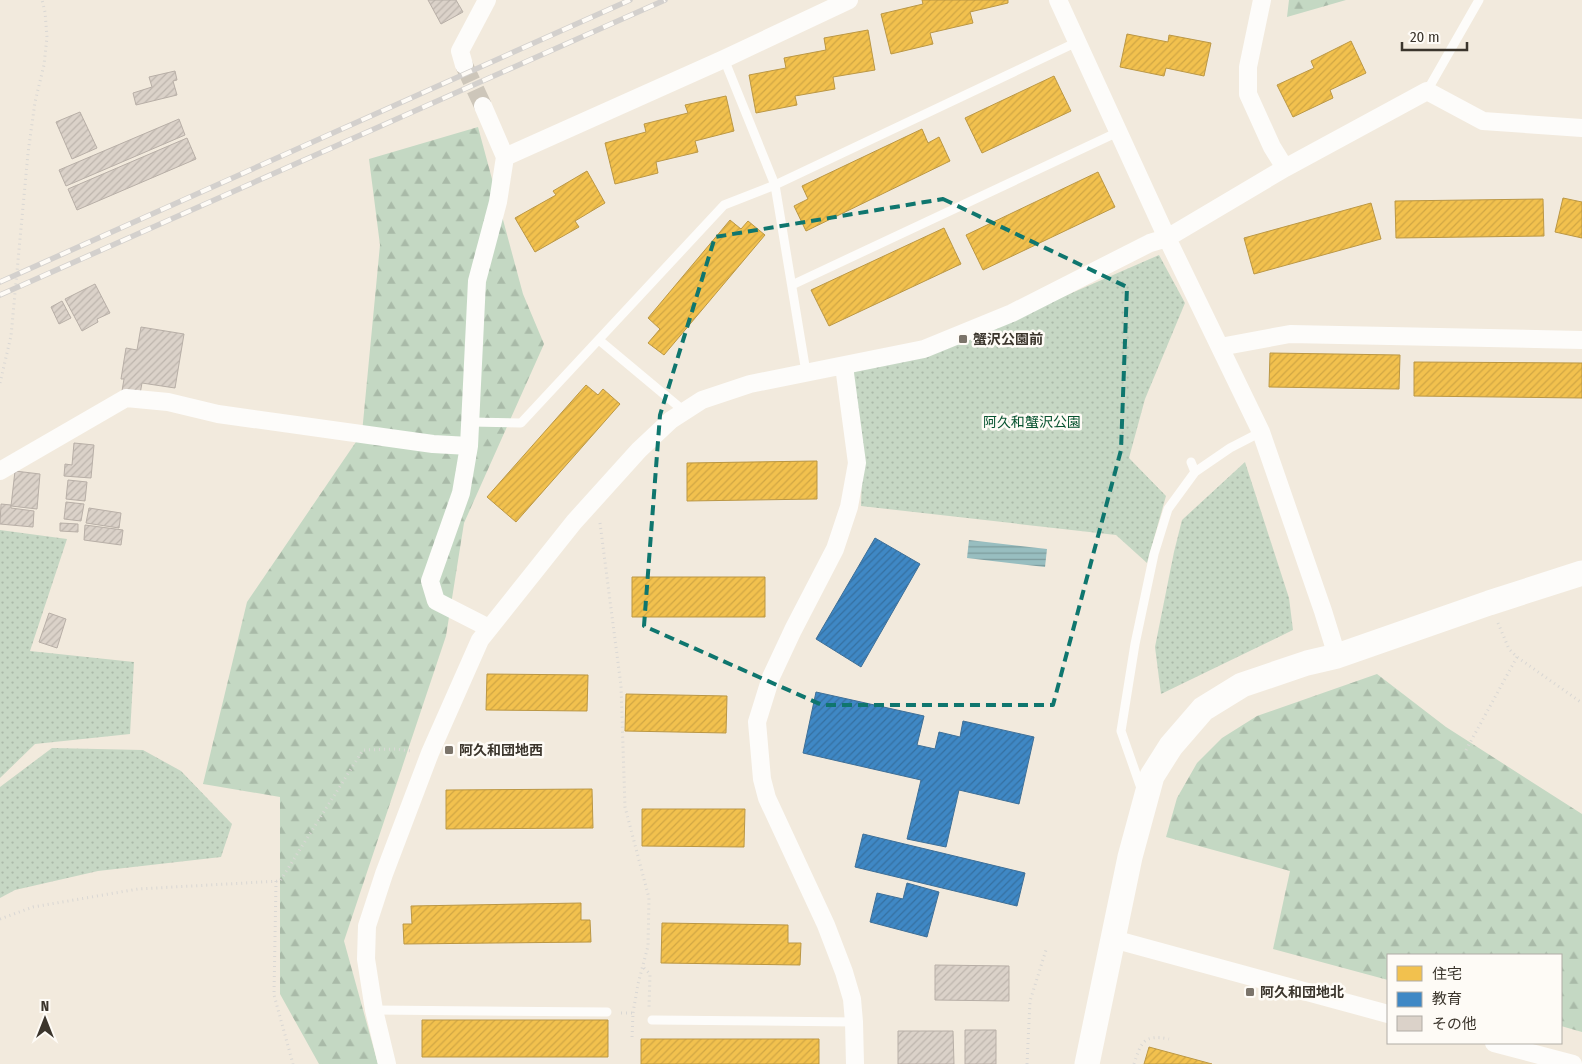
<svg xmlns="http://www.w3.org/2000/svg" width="1582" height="1064" font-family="'Fira Sans Condensed','Noto Sans JP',sans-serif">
	<defs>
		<pattern id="green-dots" width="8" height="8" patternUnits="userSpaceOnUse" patternTransform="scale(1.25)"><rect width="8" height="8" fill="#c6d7c4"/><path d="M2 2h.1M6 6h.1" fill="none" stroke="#abb9a9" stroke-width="1.8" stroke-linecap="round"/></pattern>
		<pattern id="forest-firs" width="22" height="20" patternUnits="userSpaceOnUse" patternTransform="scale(1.25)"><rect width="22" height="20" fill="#c4d8c3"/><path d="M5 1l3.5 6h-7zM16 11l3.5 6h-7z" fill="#a9baa8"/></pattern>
		<pattern id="water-rules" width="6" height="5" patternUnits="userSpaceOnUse" patternTransform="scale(1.25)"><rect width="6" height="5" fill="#98bec0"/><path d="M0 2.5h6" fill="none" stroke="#7d9b9c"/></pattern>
		<pattern id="homes-hatch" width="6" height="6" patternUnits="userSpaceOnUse" patternTransform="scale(1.25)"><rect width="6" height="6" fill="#f2c14e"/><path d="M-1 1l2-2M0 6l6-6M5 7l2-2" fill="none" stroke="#d0a644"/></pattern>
		<pattern id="schools-hatch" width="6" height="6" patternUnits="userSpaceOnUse" patternTransform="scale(1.25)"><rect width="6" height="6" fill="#3f88c5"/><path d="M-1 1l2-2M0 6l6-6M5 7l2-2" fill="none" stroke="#3670a0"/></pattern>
		<pattern id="building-hatch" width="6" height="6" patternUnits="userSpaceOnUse" patternTransform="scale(1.25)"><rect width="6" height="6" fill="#dbd2c9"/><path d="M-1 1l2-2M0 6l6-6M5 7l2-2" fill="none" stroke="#bdb5ad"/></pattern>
	</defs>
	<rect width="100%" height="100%" fill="#f2eadd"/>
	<path fill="url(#green-dots)" d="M1159 255 1185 303 1145 399 1129 458 1166 496 1147 563 1116 535 861 506C863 461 860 416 852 372L925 357Z
		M1245 462 1289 598 1293 630 1161 694 1155 647 1174 552 1182 520Z
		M0 530 67 539 30 651 134 662 130 734 35 744 0 778Z
		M52 748 143 750 181 771 232 824 221 857 98 871 15 890 0 898V787Z"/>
	<path fill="url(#forest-firs)" d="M1289 0H1346L1287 17Z
		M478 127 523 294 544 344 464 523 446 636 344 941 378 1064H319L280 994V797L203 784 247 602 362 433 380 245 369 159Z
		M1377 674 1446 727 1582 814V1032L1561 1026V955H1388V980L1273 949 1290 871 1166 837 1177 798 1197 763 1222 738 1257 716Z"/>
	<path fill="url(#water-rules)" d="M969 540 1047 549 1045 567 967 558Z"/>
	<path fill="url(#homes-hatch)" stroke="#bb9744" d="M922 0H1008V3L970 12 973 23 930 33 933 44 891 54 881 14 923 4Z
		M868 30 875 70 833 77 835 89 795 96 797 105 756 113 749 75 786 68 784 58 826 50 824 38Z
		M1127 34 1168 42 1169 35 1211 43 1204 76 1166 68 1164 76 1120 67Z
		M1351 41 1366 73 1330 90 1333 98 1293 117 1277 85 1314 68 1311 61Z
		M1054 76 1071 111 982 153 965 118Z
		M726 96 734 131 695 141 698 152 656 162 658 173 615 184 605 143 646 132 644 124 688 113 685 105Z
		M922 129 928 143 939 137 950 161 806 231 794 206 808 199 802 186Z
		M587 171 605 203 575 221 579 227 535 252 515 218 556 195 553 191Z
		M1098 172 1115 207 983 270 966 235Z
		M1563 198 1582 202V238L1555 232Z
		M1543 199 1544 236 1396 238 1395 201Z
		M1371 203 1381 239 1254 274 1244 238Z
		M730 220 741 229 748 221 765 235 664 355 648 343 660 329 648 318Z
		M944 228 961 264 829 326 811 290Z
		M1270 353 1400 355 1399 389 1269 387Z
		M1414 362 1582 363V398L1414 396Z
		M586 385 598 395 603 389 620 404 516 522 487 497Z
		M817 461V499L687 501V463Z
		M632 577H765V617H632Z
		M487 674 588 675 587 711 486 710Z
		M626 694 727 696 726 733 625 731Z
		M592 789 593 828 446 829V790Z
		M642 809H745L744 847 642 846Z
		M581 903V920H590L591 942 404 944 403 924H412L411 906Z
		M662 923 788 925V943H801L800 965 661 963Z
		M422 1020H608V1057H422Z
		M641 1039H819V1064H641Z
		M1149 1047 1212 1064H1144Z"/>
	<path fill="url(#schools-hatch)" stroke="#3e6f97" d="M875 538 920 564 861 667 816 639Z
		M816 692 924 716 917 745 935 749 939 732 960 737 963 721 1034 737 1019 804 959 790 946 847 907 839 921 780 803 753Z
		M863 834 1025 873 1017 906 855 867Z
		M907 883 939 892 927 937 870 922 877 893 903 899Z"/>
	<path fill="url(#building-hatch)" stroke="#b8afa7" d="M428 0H456L463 12 441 24Z
		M175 71 177 80 173 81 177 95 136 105 133 93 152 87 149 77Z
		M80 112 97 148 72 159 56 122Z
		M179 119 185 135 66 186 59 170Z
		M187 138 196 159 77 210 68 189Z
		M95 284 110 313 97 319 98 322 82 331 65 299Z
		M62 301 71 318 59 324 51 307Z
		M141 327 184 334 175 388 142 383 140 394 122 391 124 379H121L126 348 137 350Z
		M74 443 94 445 91 478 64 476 65 464 72 465Z
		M15 471 40 474 37 509 11 506Z
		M68 480 87 482 85 501 66 499Z
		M66 502 84 504 81 521 64 519Z
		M1 504 11 505V508L34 511 33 527 0 524Z
		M89 508 121 513 119 528 86 523Z
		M60 523 78 524V532L60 531Z
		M85 525 123 530 121 545 84 540Z
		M49 613 66 619 57 648 39 642Z
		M935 965 1009 966V1001L935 1000Z
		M965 1030H996V1064H965Z
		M898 1031H953L954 1064H898Z"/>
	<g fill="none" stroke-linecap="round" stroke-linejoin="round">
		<path stroke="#cdc6ba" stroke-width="18" stroke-dasharray="18 9" stroke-linecap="butt" d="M464 65 483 106"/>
		<path stroke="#d9d7d4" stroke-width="3" stroke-dasharray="1 4" stroke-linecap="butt" d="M0 383 11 336 28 153 35 102 44 65 47 37 45 12 42 0
			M600 523 621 686 625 807 649 898 648 946 638 984 633 1013
			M1498 623 1509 649 1517 657 1582 703
			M1466 750 1517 657
			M276 881 274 995 293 1064
			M0 919 33 907 138 889 280 881 363 750 396 749 411 751
			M644 968 650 974 649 1007
			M621 1013H633L632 1038
			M1027 1064 1030 1001 1046 950
			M1134 1064C1141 1042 1144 1034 1169 1039"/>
		<path stroke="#fdfcfa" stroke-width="9" d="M724 59 775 185 806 372
			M1427 91 1479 0
			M792 285 1118 132
			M599 340 684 411
			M470 422 521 423 724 205 775 185 1077 42
			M1191 462 1195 472
			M1142 791 1121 731 1135 644 1154 554 1168 509 1195 472 1230 448 1261 432
			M374 1010 607 1012
			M652 1020 854 1022"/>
		<path stroke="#fdfcfa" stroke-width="18" d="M1058 0 1167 238 1261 432 1323 611 1337 656
			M1262 0 1248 67V94L1272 147 1285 168
			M464 65 460 51 487 0
			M483 106 505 157
			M1220 347 1290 334 1582 340
			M844 366 857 463 849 507 835 549 793 630 771 677 757 722 762 779 767 798 826 925 844 972 852 999 854 1022 855 1064
			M0 471 126 398 168 402 218 414 433 444 469 446
			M489 628 436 601 430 581 461 493 469 446 477 281 498 202 505 157 724 59 849 0
			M1113 939 1388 1014
			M1494 1043 1573 1064
			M387 1064 374 1010 366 959 367 926 384 874 430 753 480 640 574 522 639 450 671 420 702 400 750 384 924 349 1012 313 1150 243 1167 238 1285 168 1427 91 1483 121 1582 128"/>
		<path stroke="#fdfcfa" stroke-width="25" d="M1087 1064 1130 857 1152 776 1171 746 1203 709 1242 685 1307 663 1337 656 1489 603 1582 573"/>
		<g stroke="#d3d0cd" stroke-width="5.5">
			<path id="rail" d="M0 282 630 0
				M0 295 665 0"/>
		</g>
		<use href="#rail" stroke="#fefbf6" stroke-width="4" stroke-dasharray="11" stroke-linecap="butt"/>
	</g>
	<path fill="none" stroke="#0f766e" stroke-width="4" stroke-dasharray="10 6" stroke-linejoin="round" d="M943 199 1127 287 1121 450 1053 705H822L644 626 660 415 715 237Z"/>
	<g fill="#7b746a" stroke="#fefbf6" stroke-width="2">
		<rect x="958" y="334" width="10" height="10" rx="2.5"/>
		<rect x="444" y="745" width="10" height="10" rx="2.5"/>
		<rect x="1245" y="987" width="10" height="10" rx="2.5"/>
	</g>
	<g text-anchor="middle" stroke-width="5" stroke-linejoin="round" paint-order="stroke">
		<g font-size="14" font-weight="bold" fill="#3b352c" stroke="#fefbf6" text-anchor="start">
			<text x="973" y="344">蟹沢公園前</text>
			<text x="459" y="755">阿久和団地西</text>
			<text x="1260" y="997">阿久和団地北</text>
		</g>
		<g font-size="14" fill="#095431" stroke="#fefbf6">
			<text x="1032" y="427">阿久和蟹沢公園</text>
		</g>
	</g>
	<rect x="1387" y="954" width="175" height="90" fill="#fefbf6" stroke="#b0aca5"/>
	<rect x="1397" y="966" width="25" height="15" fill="#f2c14e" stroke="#b0aca5"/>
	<text x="1432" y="979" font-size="15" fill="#3b352c">住宅</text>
	<rect x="1397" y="992" width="25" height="15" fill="#3f88c5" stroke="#b0aca5"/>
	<text x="1432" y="1004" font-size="15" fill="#3b352c">教育</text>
	<rect x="1397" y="1016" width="25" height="15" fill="#dbd2c9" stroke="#b0aca5"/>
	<text x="1432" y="1029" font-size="15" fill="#3b352c">その他</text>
	<g transform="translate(45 1019)" stroke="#fefbf6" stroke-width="4" paint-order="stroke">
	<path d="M0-4L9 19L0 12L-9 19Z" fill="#3b352c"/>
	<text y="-8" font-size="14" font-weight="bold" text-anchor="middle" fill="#3b352c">N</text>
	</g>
	<path d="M1402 42v8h65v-8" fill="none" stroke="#3b352c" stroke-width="2.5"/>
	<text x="1410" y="42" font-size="15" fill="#3b352c" stroke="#fefbf6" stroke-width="4" paint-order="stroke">20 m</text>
</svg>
